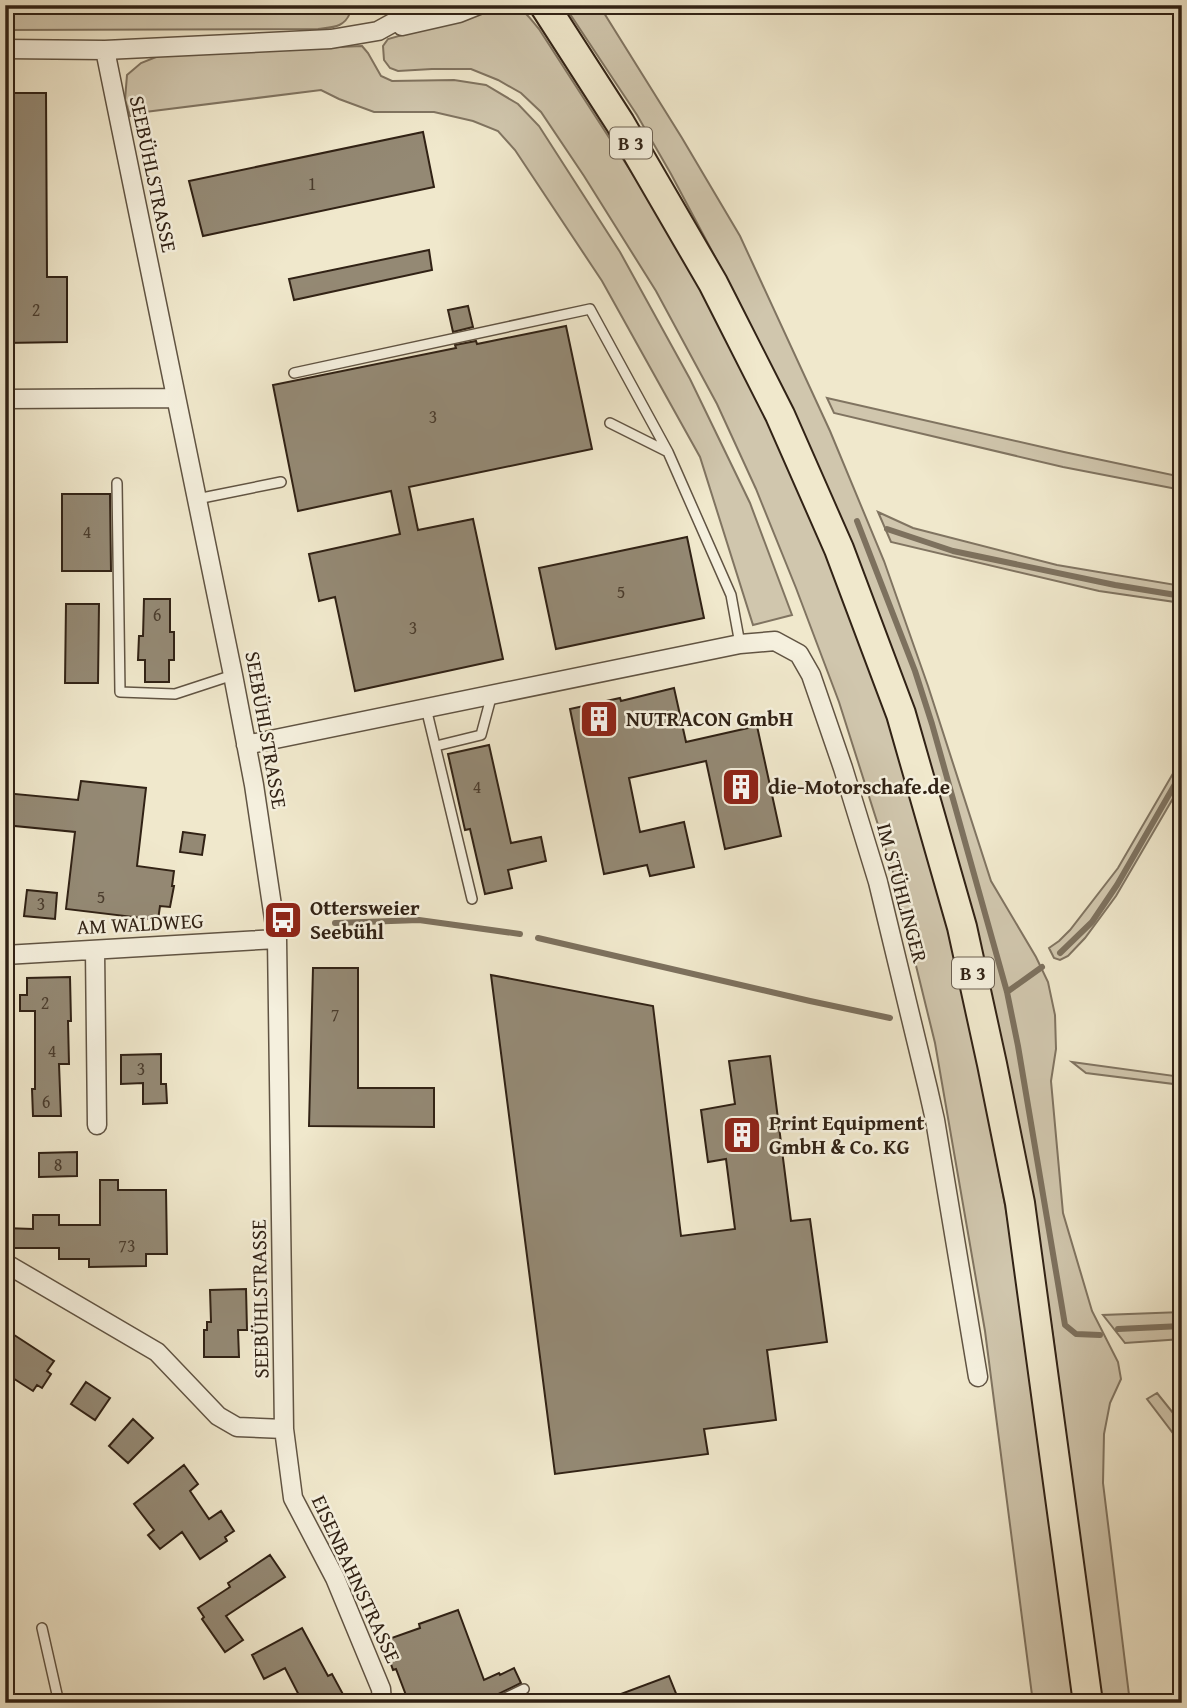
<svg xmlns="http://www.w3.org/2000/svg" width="1187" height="1708" font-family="'Gentium Book Plus',serif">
	<rect width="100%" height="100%" fill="#f0e8cc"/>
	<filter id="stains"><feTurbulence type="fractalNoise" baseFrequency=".00286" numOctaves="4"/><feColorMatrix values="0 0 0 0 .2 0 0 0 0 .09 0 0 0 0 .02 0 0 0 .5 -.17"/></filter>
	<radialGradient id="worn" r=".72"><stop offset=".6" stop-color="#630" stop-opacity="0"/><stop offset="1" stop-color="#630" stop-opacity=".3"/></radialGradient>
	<path fill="#d0c6ad" stroke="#807461" stroke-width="2" d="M497 5C523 5 523 10 539 29L641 187 704 290 755 392 809 511 867 656 907 777 929 851 970 1018 1017 1269 1050 1508 1074 1703H1033L985 1331 935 1043 893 872 839 702 796 588 756 489 717 404 656 291 584 176 541 112 521 93 498 80 471 69H432L398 71 390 68 384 60 383 46 388 39 452 21Z
		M564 5H599L682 138 740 236 830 431 884 561 928 686 991 881 1036 957 1048 982 1055 1015 1056 1049 1051 1081 1063 1213 1092 1311 1118 1362 1121 1379 1110 1403 1104 1434 1103 1483 1130 1703H1099L1053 1336 1035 1225 1007 1071 972 911 897 666 816 465 738 300 671 174 637 115Z
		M104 10 350 13C344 28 332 27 318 29L5 30V12Z
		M362 46 368 53 381 76 392 81 454 80 486 85 518 104 539 126 620 252 690 379 750 503 792 615 753 625 700 457 602 281 515 150 498 131 473 121 434 112H374L339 99 321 90 145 112 130 116 125 100 127 75 141 63 161 55Z
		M827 398 1064 452 1182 477V490L1063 467 834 413Z
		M878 512 913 528 1057 565 1182 586V603L1099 591 891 542Z
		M1182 758V783L1116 896 1085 938 1068 956 1060 960 1054 958 1049 948 1059 941 1070 930 1118 868Z
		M1072 1062 1182 1077V1085L1086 1073Z
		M1182 1312V1339L1125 1343 1103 1315Z
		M1157 1393 1182 1424V1445L1147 1399Z"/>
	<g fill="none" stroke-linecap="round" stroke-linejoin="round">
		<path stroke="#7d715e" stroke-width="6" d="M857 521 915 671 932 724 1007 992 1018 1046 1065 1325 1076 1334 1100 1335
			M887 529 953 551 1115 585 1182 596
			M335 923 419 920 520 934
			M538 938 810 1001 890 1018
			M1060 953 1092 922 1117 885 1182 772
			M1007 992 1042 967
			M1118 1329 1182 1326"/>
	</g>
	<path fill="#948974" stroke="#312215" stroke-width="2" d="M5 93H46L47 277H67V342L5 343Z
		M423 132 434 187 203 236 189 181Z
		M429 250 432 270 294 300 289 279Z
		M468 306 473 327 453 332 448 310Z
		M566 326 592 449 409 487 418 530 473 519 503 659 355 691 335 597 319 601 309 554 400 534 391 491 298 511 273 385 456 348 455 345 476 341 477 344Z
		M62 494H110L111 571H62Z
		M687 537 704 618 556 649 539 568Z
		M144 599H170V632H174V660H169V682H145V660H138L139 636H143Z
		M66 604H99L98 683H65Z
		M674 688 686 742 757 726 781 836 725 849 706 761 629 778 640 832 684 822 694 867 650 876 647 865 604 874 570 709 620 698 621 701Z
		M489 745 511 843 541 837 546 861 508 870 512 888 485 894 470 829 465 830 448 754Z
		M81 781 146 788 137 866 174 871 172 886H174L170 907 160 906 158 920 66 909 75 832 5 825V793L78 800Z
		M183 832 205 835 202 855 180 852Z
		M27 890 57 893 55 919 24 916Z
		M313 968H358V1088H434V1127L309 1126Z
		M491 975 653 1006 681 1236 735 1229 726 1159 708 1162 701 1110 735 1104 729 1061 770 1056 791 1221 810 1219 827 1342 767 1350 776 1420 704 1429 708 1454 555 1474Z
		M70 977 71 1021H68L69 1064H59L61 1116H33L32 1089H35V1011H20V995H27V978Z
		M161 1054V1084H166L167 1103 143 1104V1083L121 1084V1055Z
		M77 1152V1176L39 1177V1153Z
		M100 1180H118V1190H166L167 1254H146V1266L89 1267V1259H59V1248H12L5 1245V1228L33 1229V1215H59V1225H100Z
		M246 1289 247 1330H238L239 1357H204V1330H207V1322H211L210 1290Z
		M5 1329 54 1361 47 1371 51 1374 42 1388 37 1385 33 1391 5 1373Z
		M86 1382 110 1398 95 1420 71 1404Z
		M133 1419 153 1438 128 1463 109 1446Z
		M184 1465 198 1484 190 1491 209 1519 221 1511 234 1531 225 1537 227 1541 200 1559 182 1532 160 1549 148 1535 154 1530 134 1504Z
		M270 1555 285 1577 226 1616 243 1640 225 1652 202 1619 204 1617 198 1608 230 1587 228 1583Z
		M458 1610 484 1680 499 1673 500 1675 514 1668 521 1683 492 1697 488 1703H409L396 1669 393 1670 383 1641 420 1628 419 1624Z
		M302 1628 328 1676 332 1674 345 1698 335 1703H303L285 1668 264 1679 252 1655Z
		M669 1676 677 1696 658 1703H603L602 1701Z"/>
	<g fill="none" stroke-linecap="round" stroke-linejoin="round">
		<g stroke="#615443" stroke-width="12">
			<path id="service" d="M294 373 590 309 668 452 731 595 740 644
				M610 423 666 451
				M117 483 120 692 175 694 233 675
				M197 499 281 482
				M426 708 472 899
				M436 746 481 735 492 694
				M42 1628 59 1703
				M495 1703 524 1689"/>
		</g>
		<g stroke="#615443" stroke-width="21">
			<path id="minor" d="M402 26 459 13 479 5
				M5 49 105 50 331 39 378 31 425 5
				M105 50 233 675 254 785 277 939 284 1429 293 1498 335 1578 381 1689 382 1703
				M5 399 176 398
				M246 745 740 644 775 641 799 654 811 675 843 768 878 882 928 1089 935 1120 978 1377
				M95 950 97 1125
				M5 955 277 939
				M5 1263 157 1352 218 1416 237 1427 284 1429"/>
		</g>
		<g stroke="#312215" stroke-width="32">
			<path id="primary" d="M544 5 620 123 713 283 780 415 839 549 901 714 962 927 992 1064 1020 1203 1088 1703"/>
		</g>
		<use href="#service" stroke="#f5f0de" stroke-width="9"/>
		<use href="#minor" stroke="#f5f0de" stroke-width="18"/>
		<use href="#primary" stroke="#f0e8cc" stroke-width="28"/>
	</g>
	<defs>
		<g id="building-square" transform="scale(2.0125)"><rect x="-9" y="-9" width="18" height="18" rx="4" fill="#8f2418" stroke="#f5f0de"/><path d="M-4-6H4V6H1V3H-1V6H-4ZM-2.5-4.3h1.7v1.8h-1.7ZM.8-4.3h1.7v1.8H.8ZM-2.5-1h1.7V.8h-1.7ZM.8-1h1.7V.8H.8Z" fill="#fff"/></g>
		<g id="bus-square" transform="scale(2.0125)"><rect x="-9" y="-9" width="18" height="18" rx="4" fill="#8f2418" stroke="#f5f0de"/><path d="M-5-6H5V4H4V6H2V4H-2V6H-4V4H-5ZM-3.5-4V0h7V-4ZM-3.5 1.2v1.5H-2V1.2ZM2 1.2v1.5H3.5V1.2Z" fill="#fff"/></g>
	</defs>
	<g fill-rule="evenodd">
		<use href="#building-square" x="599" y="719"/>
		<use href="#building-square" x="741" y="787"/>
		<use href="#bus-square" x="283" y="920"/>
		<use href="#building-square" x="742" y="1135"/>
	</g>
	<g text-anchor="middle" stroke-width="5" stroke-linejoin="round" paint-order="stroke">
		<g font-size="18" fill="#4a3c2d">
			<text x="312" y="190">1</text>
			<text x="36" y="316">2</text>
			<text x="433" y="423">3</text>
			<text x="87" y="538">4</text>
			<text x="621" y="598">5</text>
			<text x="157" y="621">6</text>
			<text x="413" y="634">3</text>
			<text x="477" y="793">4</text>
			<text x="101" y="903">5</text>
			<text x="41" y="910">3</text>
			<text x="45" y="1009">2</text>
			<text x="335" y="1021">7</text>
			<text x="52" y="1057">4</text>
			<text x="141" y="1075">3</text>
			<text x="46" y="1108">6</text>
			<text x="58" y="1171">8</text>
			<text x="127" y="1252">73</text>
		</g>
		<g fill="#f5f0de" stroke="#6c6051" stroke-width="2">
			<rect x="610" y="127.5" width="42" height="31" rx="5"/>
			<rect x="952" y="957.5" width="42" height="31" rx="5"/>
		</g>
		<g font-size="19" font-weight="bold" fill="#312215">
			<text x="631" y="150">B 3</text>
			<text x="973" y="980">B 3</text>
		</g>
		<g font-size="21" fill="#312215" stroke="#f5f0de">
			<text transform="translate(153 174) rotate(78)" y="7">SEEBÜHLSTRASSE</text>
			<text transform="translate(266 730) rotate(80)" y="7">SEEBÜHLSTRASSE</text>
			<text transform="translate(902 893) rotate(75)" y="7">IM STÜHLINGER</text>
			<text transform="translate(140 924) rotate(-3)" y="7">AM WALDWEG</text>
			<text transform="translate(260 1299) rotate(-91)" y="7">SEEBÜHLSTRASSE</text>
			<text transform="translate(356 1579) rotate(65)" y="7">EISENBAHNSTRASSE</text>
		</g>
		<g font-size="21" font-weight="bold" fill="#312215" stroke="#f5f0de" text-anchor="start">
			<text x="626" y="726">NUTRACON GmbH</text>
			<text x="768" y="794">die-Motorschafe.de</text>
			<text x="310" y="915">Ottersweier<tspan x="310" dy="24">Seebühl</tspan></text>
			<text x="769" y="1130">Print Equipment<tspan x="769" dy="24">GmbH &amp; Co. KG</tspan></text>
		</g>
	</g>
	<rect width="1187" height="1708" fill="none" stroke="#f0e8cc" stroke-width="28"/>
	<rect x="7" y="7" width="1173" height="1694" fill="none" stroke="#312215" stroke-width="3.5"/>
	<rect x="14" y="14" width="1159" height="1680" fill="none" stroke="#312215" stroke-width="2"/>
	<rect width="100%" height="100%" filter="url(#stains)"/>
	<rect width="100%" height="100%" fill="url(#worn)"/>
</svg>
